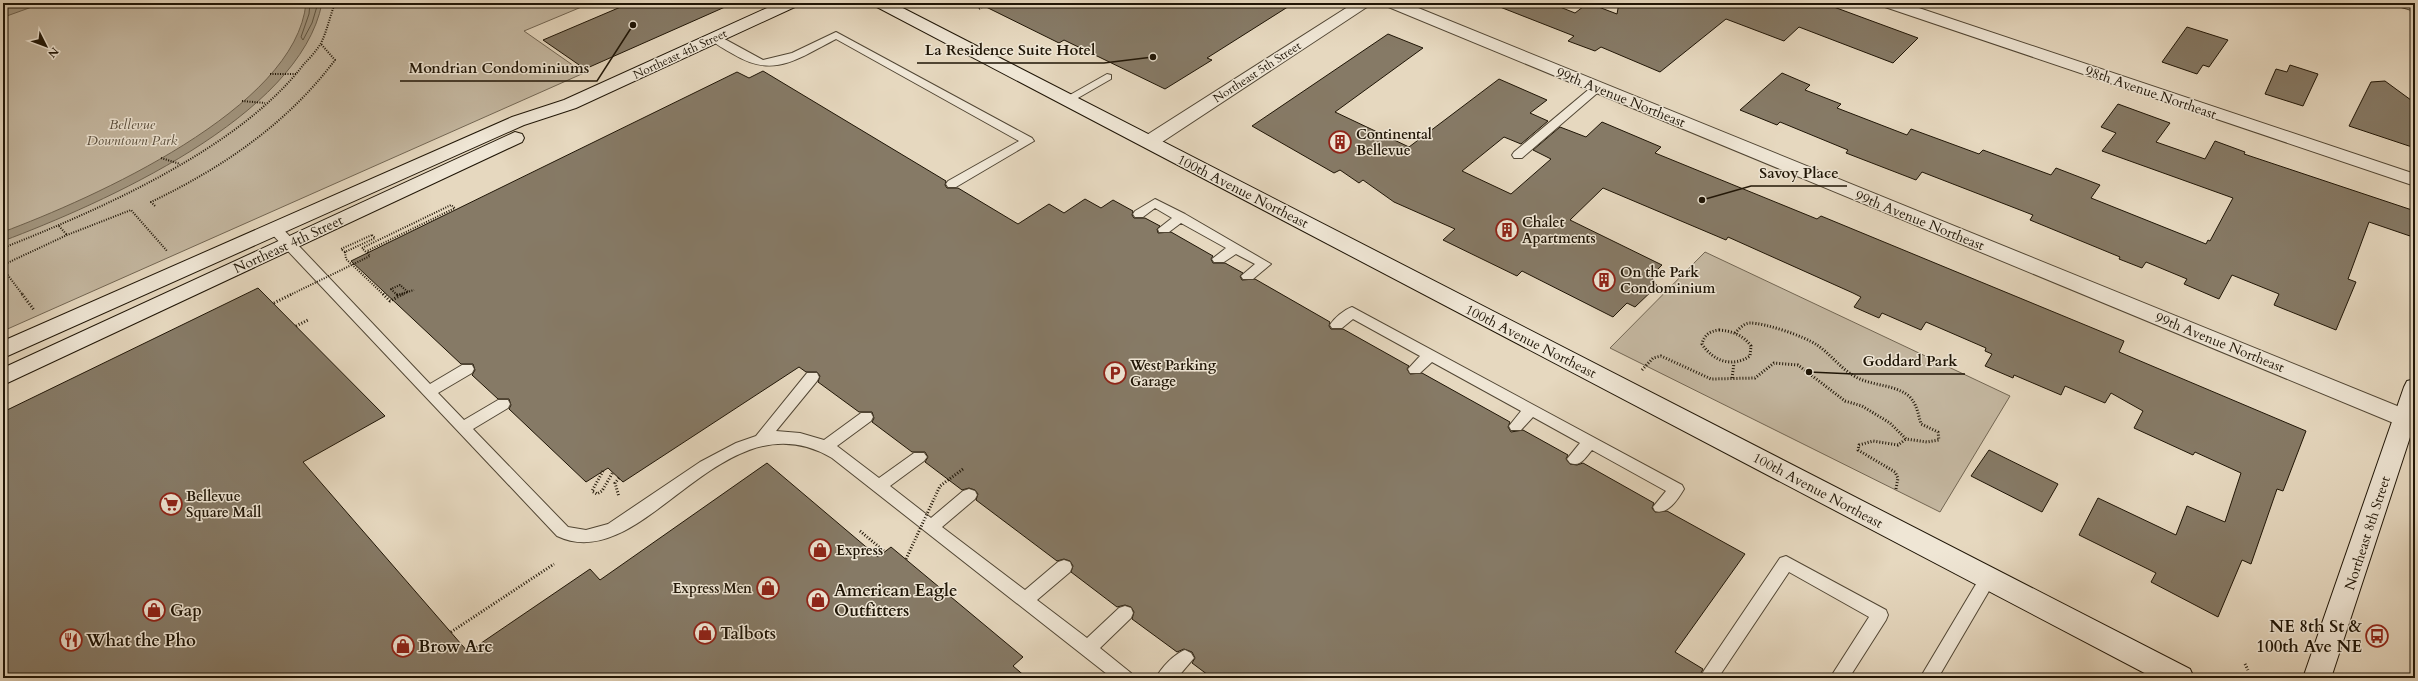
<svg xmlns="http://www.w3.org/2000/svg" width="2418" height="681" font-family="Cardo,serif">
	<rect width="100%" height="100%" fill="#e6d8bf"/>
	<filter id="stains"><feTurbulence type="fractalNoise" baseFrequency=".005" numOctaves="4"/><feColorMatrix values="0 0 0 0 .2 0 0 0 0 .09 0 0 0 0 .02 0 0 0 .5 -.17"/></filter>
	<radialGradient id="worn" r=".72"><stop offset=".6" stop-color="#630" stop-opacity="0"/><stop offset="1" stop-color="#630" stop-opacity=".3"/></radialGradient>
	<path fill="#c4b7a0" stroke="#726653" d="M3 3H591L524 31 584 73 3 331Z
		M1705 252 2010 396 1940 512 1610 348Z"/>
	<path fill="#a29680" stroke="#6e624f" d="M3 3H43L4 17Z
		M306 3H322C300 117 101 204 3 241V232C91 199 296 109 306 3Z"/>
	<g fill="none" stroke-linecap="round" stroke-linejoin="round">
		<path stroke="#605643" stroke-width="1" d="M310 3 309 14 301 37 303 40 312 23 318 3"/>
	</g>
	<path fill="#867a66" stroke="#1f1506" d="M630 3H734L585 69 543 40Z
		M978 3H1294L1207 58 1212 60 1165 89 1064 40 1059 43Z
		M1502 3H1550L1575 13 1588 3 1617 14 1619 3H1823L1918 38 1893 63 1799 27 1784 41 1726 19 1660 72 1601 47 1595 51 1568 41 1574 36 1500 7Z
		M2187 27 2228 40 2209 67 2203 65 2197 74 2162 62Z
		M1388 34 1423 48 1335 112 1409 147 1499 79 1547 100 1530 113 1548 121 1521 144 1504 137 1462 171 1511 194 1551 159 1533 150 1560 127 1586 137 1602 122 1661 147 1655 153 1817 219 1821 216 2124 341 2119 352 2306 431 2283 491 2277 489 2251 564 2242 560 2218 617 2151 582 2156 573 2079 535 2098 498 2176 535 2187 506 2225 522 2241 473 2195 452 2193 455 2134 428 2143 411 2111 393 2105 403 2065 386 2061 395 2014 375 2013 378 1985 366 1992 354 1985 351 1986 348 1926 322 1921 330 1882 313 1879 318 1854 307 1861 297 1853 293 1728 237 1726 240 1603 188 1570 220 1662 265 1651 276 1657 286 1635 307 1627 303 1613 317 1522 271 1517 276 1443 240 1455 229 1394 202 1363 180 1359 183 1340 170 1334 173 1252 126Z
		M2290 65 2318 74 2303 106 2265 94 2276 69 2287 72Z
		M763 71 946 181 945 185 947 188H958L1018 224 1049 204 1064 213 1085 199 1101 208 1113 200 1133 211 1132 215 1134 218H1145L1160 226 1157 229 1158 233 1171 232 1213 256 1211 259 1213 263H1225L1243 273 1240 276 1242 280 1255 279 1330 322 1329 326 1331 329H1343L1409 366 1407 369 1410 374 1422 373 1510 422 1508 427 1511 432 1523 430 1568 455 1566 459 1570 464 1577 465 1583 463 1654 503 1652 508 1655 512 1667 511 1745 554 1675 652 1703 669 1701 673 1702 678H1212L1192 663 1195 658 1192 652 1184 649 1177 652 1132 619 1134 612 1131 607 1125 605 1117 607 1071 572 1073 566 1070 561 1064 559 1057 561 976 500 978 494 975 490 969 488 962 490 925 462 928 457 925 452H912L872 422 874 418 872 412H859L818 382 820 376 817 372H806L799 367 623 482 608 468 586 482 509 409 511 405 509 399H498L472 375 475 370 473 364H461L351 261 737 72 749 78Z
		M1782 73 1810 85 1805 90 1841 104 1837 108 1907 135 1911 129 1979 154 1983 150 2051 175 2056 168 2100 185 2091 198 2206 244 2208 240 2210 241 2233 198 2102 151 2116 133 2101 127 2118 104 2170 123 2156 142 2205 159 2215 141 2245 152 2244 154 2415 211V223L2410 236 2369 222 2348 279 2356 282 2336 330 2274 305 2279 294 2232 275 2219 299 2184 284 2187 279 2146 262 2142 268 2119 259 2120 257 2030 220 2033 215 1922 172 1916 180 1846 153 1848 150 1780 122 1777 125 1740 110Z
		M2385 81 2415 103V148L2349 126 2371 82Z
		M258 288 385 416 303 462 468 652 590 569 600 580 767 463 878 557 891 547 1023 657 1013 666 1027 678H3V412Z
		M1989 450 2058 484 2042 512 1971 476Z"/>
	<g fill="none" stroke-linecap="round" stroke-linejoin="round">
		<g stroke="#514634" stroke-width="2">
			<path id="service" d="M836 32 1032 138 1034 141 956 187H948L946 184 948 181 1019 141 836 39C797 59 774 79 733 54 725 49 715 45 710 38L711 36H719L763 60 792 53Z
				M1107 74 1111 75V79L1071 102 1067 103 1061 100Z
				M1598 84 1602 85V89L1522 158H1514L1512 155 1514 152 1594 85Z
				M1155 199 1185 214 1271 264 1253 279H1243L1241 276 1255 264 1236 254 1224 262H1214L1212 259 1226 248 1181 223 1169 232H1159L1158 229 1172 218 1155 208 1143 217H1135L1133 214 1135 211Z
				M274 224 279 225 430 384 462 365H472L474 369 472 373 438 393 464 420 498 400H508L510 404 508 408 473 429 568 527 586 530 608 524 700 462 736 443 756 436 807 373H817L819 377 817 381 776 431 800 433 824 440 861 413H871L873 417 871 421 837 446 879 478 914 453H924L927 457 924 461 890 486 931 518 963 491 969 489 975 491 977 495 975 499 942 527 1025 590 1058 562 1064 560 1070 562 1072 567 1070 572 1037 600 1087 638 1119 608 1125 606 1131 608 1133 613 1131 618 1100 648 1131 673 1134 678H1112L832 458C721 392 645 578 557 536L269 231 268 228 269 225Z
				M1352 307 1682 485 1684 489C1678 499 1668 515 1655 511L1653 507 1666 491 1592 450C1585 458 1581 467 1570 463L1567 459 1580 443 1533 417 1521 430H1511L1509 426 1521 411 1432 362 1420 373H1410L1408 369 1420 356 1353 319 1342 328H1332L1330 325C1334 318 1344 310 1352 307Z
				M1786 556 1886 610 1888 615 1886 620 1849 678H1830L1869 617 1789 572 1718 678H1704L1702 674 1705 669 1780 558Z
				M1988 572 1994 574 1996 579 1938 678H1920L1982 574Z
				M1185 650 1191 653 1194 658 1177 678H1156C1161 668 1174 654 1185 650Z"/>
		</g>
		<g stroke="#514634" stroke-width="2">
			<path id="minor" d="M1354 3H1373L1156 146H1142L1140 142 1142 138Z
				M1384 3H1406L2412 412 2415 419 2412 424 2404 427 2396 424 1386 6Z
				M1880 3H1904L2415 174V186L1882 6Z
				M2396 3H2415V11L2398 6Z"/>
		</g>
		<g stroke="#1f1506" stroke-width="2">
			<path id="secondary" d="M778 3H799L797 6 576 108 524 125 3 358V341L512 117 564 100Z
				M873 3H893L2190 669 2194 678H2154L875 6Z
				M515 132 522 134 524 138 522 142 3 385V368Z
				M2415 379V422L2331 678H2303L2404 387 2407 381Z"/>
		</g>
		<path stroke="#1f1506" stroke-width="2" stroke-dasharray="1 1.5" stroke-linecap="butt" d="M828 3 829 6
			M979 9 984 6
			M270 74H297
			M242 101 265 103
			M161 158 180 164
			M155 206 151 202C222 168 287 124 335 60L321 44
			M59 226 67 235
			M372 235 375 238 345 252 341 249Z
			M3 248C101 209 239 149 304 64 310 58 317 50 321 43 327 31 330 16 335 3
			M362 248 451 205 455 208 367 251 369 252
			M345 252 346 259 384 295
			M3 265 67 235 131 210 167 251
			M3 269 23 295
			M397 295 391 289 400 285 408 292 401 295"/>
		<path stroke="#1f1506" stroke-width="3" stroke-dasharray="1 2" stroke-linecap="butt" d="M22 294 34 310
			M383 294 390 301 403 294
			M296 326 308 320
			M1719 330C1732 331 1743 335 1751 346L1750 356C1732 368 1713 361 1702 344 1704 335 1710 331 1719 330Z
			M1642 370 1653 358 1661 356 1711 379 1755 378 1774 363 1798 365 1845 401 1862 406 1890 423 1906 439 1927 442 1939 440 1938 432 1921 424C1918 414 1917 404 1909 396 1895 385 1876 386 1860 379 1843 372 1832 355 1817 345 1804 336 1765 323 1750 323 1744 323 1739 329 1735 333
			M1732 378 1734 363
			M603 471 592 491 597 494 602 491 613 472
			M619 478 615 483 619 497
			M1896 489 1898 478 1895 472 1858 450 1859 445 1873 441 1898 445 1906 439
			M860 531 885 552
			M451 632 554 564
			M2245 664 2248 670"/>
		<use href="#service" fill="#efe6d5" fill-rule="evenodd"/>
		<use href="#minor" fill="#efe6d5" fill-rule="evenodd"/>
		<use href="#secondary" fill="#efe6d5" fill-rule="evenodd"/>
		<path stroke="#1f1506" stroke-width="2" stroke-dasharray="1 1.5" stroke-linecap="butt" d="M290 295 370 256 362 248
			M397 295 414 290"/>
		<path stroke="#1f1506" stroke-width="3" stroke-dasharray="1 2" stroke-linecap="butt" d="M397 295 399 294
			M274 303 292 294
			M906 559 940 486 963 469"/>
	</g>
	<defs>
		<g id="building-ring" transform="scale(1.15)"><circle r="9.5" fill="#efe6d5" stroke="#8f2418" stroke-width="1.5"/><path d="M-4-6H4V6H1V3H-1V6H-4ZM-2.5-4.3h1.7v1.8h-1.7ZM.8-4.3h1.7v1.8H.8ZM-2.5-1h1.7V.8h-1.7ZM.8-1h1.7V.8H.8Z" fill="#8f2418"/></g>
		<g id="parking-ring" transform="scale(1.15)"><circle r="9.5" fill="#efe6d5" stroke="#8f2418" stroke-width="1.5"/><path d="M-3.5-5.5H1a3.5 3.5 0 0 1 0 7H-1V5.5H-3.5ZM-1-3.4V-.6H.8a1.4 1.4 0 0 0 0-2.8Z" fill="#8f2418"/></g>
		<g id="supermarket-ring" transform="scale(1.15)"><circle r="9.5" fill="#efe6d5" stroke="#8f2418" stroke-width="1.5"/><path d="M-6-5.5h2.5l.6 2H6L4.5 2H-2.5L-4.4-4H-6ZM-1.5 3.2a1.3 1.3 0 1 0 .1 0ZM3 3.2a1.3 1.3 0 1 0 .1 0Z" fill="#8f2418"/></g>
		<g id="shop-ring" transform="scale(1.15)"><circle r="9.5" fill="#efe6d5" stroke="#8f2418" stroke-width="1.5"/><path d="M-5-2.5h2.3a2.7 3.5 0 0 1 5.4 0H5L5.5 6h-11ZM-1.5-2.5h3a1.5 2.3 0 0 0-3 0Z" fill="#8f2418"/></g>
		<g id="bus-ring" transform="scale(1.15)"><circle r="9.5" fill="#efe6d5" stroke="#8f2418" stroke-width="1.5"/><path d="M-5-6H5V4H4V6H2V4H-2V6H-4V4H-5ZM-3.5-4V0h7V-4ZM-3.5 1.2v1.5H-2V1.2ZM2 1.2v1.5H3.5V1.2Z" fill="#8f2418"/></g>
		<g id="restaurant-ring" transform="scale(1.15)"><circle r="9.5" fill="#efe6d5" stroke="#8f2418" stroke-width="1.5"/><path d="M-5-6h1v4h1v-4h1v4h1v-4h1v5L-1.5 .5V6h-2V.5L-5-1ZM5-6V6H3V1.5H1.5Q1.5-4 5-6Z" fill="#8f2418"/></g>
	</defs>
	<g fill-rule="evenodd">
		<use href="#building-ring" x="1340" y="142"/>
		<use href="#building-ring" x="1507" y="230"/>
		<use href="#building-ring" x="1604" y="280"/>
		<use href="#parking-ring" x="1115" y="373"/>
		<use href="#supermarket-ring" x="171" y="504"/>
		<use href="#shop-ring" x="820" y="550"/>
		<use href="#shop-ring" x="768" y="588"/>
		<use href="#shop-ring" x="818" y="600"/>
		<use href="#shop-ring" x="154" y="610"/>
		<use href="#shop-ring" x="705" y="633"/>
		<use href="#bus-ring" x="2377" y="636"/>
		<use href="#restaurant-ring" x="71" y="640"/>
		<use href="#shop-ring" x="403" y="646"/>
	</g>
	<g text-anchor="middle" stroke-width="3" stroke-linejoin="round" paint-order="stroke">
		<g font-size="12" fill="#1f1506" stroke="#efe6d5">
			<text transform="translate(680 54) rotate(-25)" y="4">Northeast 4th Street</text>
			<text transform="translate(1257 72) rotate(-33)" y="4">Northeast 5th Street</text>
		</g>
		<g font-size="14" fill="#1f1506" stroke="#efe6d5">
			<text transform="translate(2151 92) rotate(19)" y="5">98th Avenue Northeast</text>
			<text transform="translate(1621 97) rotate(22)" y="5">99th Avenue Northeast</text>
			<text transform="translate(1243 191) rotate(27)" y="5">100th Avenue Northeast</text>
			<text transform="translate(1920 220) rotate(22)" y="5">99th Avenue Northeast</text>
			<text transform="translate(288 244) rotate(-25)" y="5">Northeast 4th Street</text>
			<text transform="translate(1531 341) rotate(27)" y="5">100th Avenue Northeast</text>
			<text transform="translate(2220 342) rotate(22)" y="5">99th Avenue Northeast</text>
			<text transform="translate(1818 490) rotate(28)" y="5">100th Avenue Northeast</text>
			<text transform="translate(2367 533) rotate(-72)" y="5">Northeast 8th Street</text>
		</g>
		<g font-size="14" font-style="italic" fill="#594e3c" stroke="#efe6d5">
			<text x="132" y="129">Bellevue<tspan x="132" dy="16">Downtown Park</tspan></text>
		</g>
		<g font-size="14" font-weight="bold" fill="#1f1506" stroke="#efe6d5" text-anchor="start">
			<text x="1356" y="139">Continental<tspan x="1356" dy="16">Bellevue</tspan></text>
			<text x="1522" y="227">Chalet<tspan x="1522" dy="16">Apartments</tspan></text>
			<text x="1620" y="277">On the Park<tspan x="1620" dy="16">Condominium</tspan></text>
			<text x="1130" y="370">West Parking<tspan x="1130" dy="16">Garage</tspan></text>
			<text x="186" y="501">Bellevue<tspan x="186" dy="16">Square Mall</tspan></text>
			<text x="836" y="555">Express</text>
			<text x="752" y="593" text-anchor="end">Express Men</text>
		</g>
		<g font-size="17" font-weight="bold" fill="#1f1506" stroke="#efe6d5" text-anchor="start">
			<text x="834" y="596">American Eagle<tspan x="834" dy="20">Outfitters</tspan></text>
			<text x="170" y="616">Gap</text>
			<text x="2362" y="632" text-anchor="end">NE 8th St &amp;<tspan x="2362" dy="20">100th Ave NE</tspan></text>
			<text x="720" y="639">Talbots</text>
			<text x="86" y="646">What the Pho</text>
			<text x="418" y="652">Brow Arc</text>
		</g>
	</g>
	<path fill="none" stroke="#1f1506" stroke-width="1.5" d="M1153 57L1104 63H917M633 25L597 81H400M1702 200L1751 186H1847M1809 372L1854 374H1965"/>
	<g fill="#1f1506" stroke="#efe6d5" stroke-width="1.5">
		<circle cx="1153" cy="57" r="4"/>
		<circle cx="633" cy="25" r="4"/>
		<circle cx="1702" cy="200" r="4"/>
		<circle cx="1809" cy="372" r="4"/>
	</g>
	<g font-size="15" text-anchor="middle" font-weight="bold" fill="#1f1506" stroke="#efe6d5" stroke-width="3" stroke-linejoin="round" paint-order="stroke">
		<text x="1010" y="55">La Residence Suite Hotel</text>
		<text x="499" y="73">Mondrian Condominiums</text>
		<text x="1799" y="178">Savoy Place</text>
		<text x="1910" y="366">Goddard Park</text>
	</g>
	<rect width="2418" height="681" fill="none" stroke="#e6d8bf" stroke-width="16"/>
	<rect x="4" y="4" width="2410" height="673" fill="none" stroke="#1f1506" stroke-width="2"/>
	<rect x="8" y="8" width="2402" height="665" fill="none" stroke="#1f1506"/>
	<g transform="translate(46 46) rotate(132)" stroke="#efe6d5" stroke-width="3" paint-order="stroke">
	<path d="M0-3L7 15L0 10L-7 15Z" fill="#1f1506"/>
	<text y="-6" font-size="11" font-weight="bold" text-anchor="middle" fill="#1f1506">N</text>
	</g>
	<rect width="100%" height="100%" filter="url(#stains)"/>
	<rect width="100%" height="100%" fill="url(#worn)"/>
</svg>
